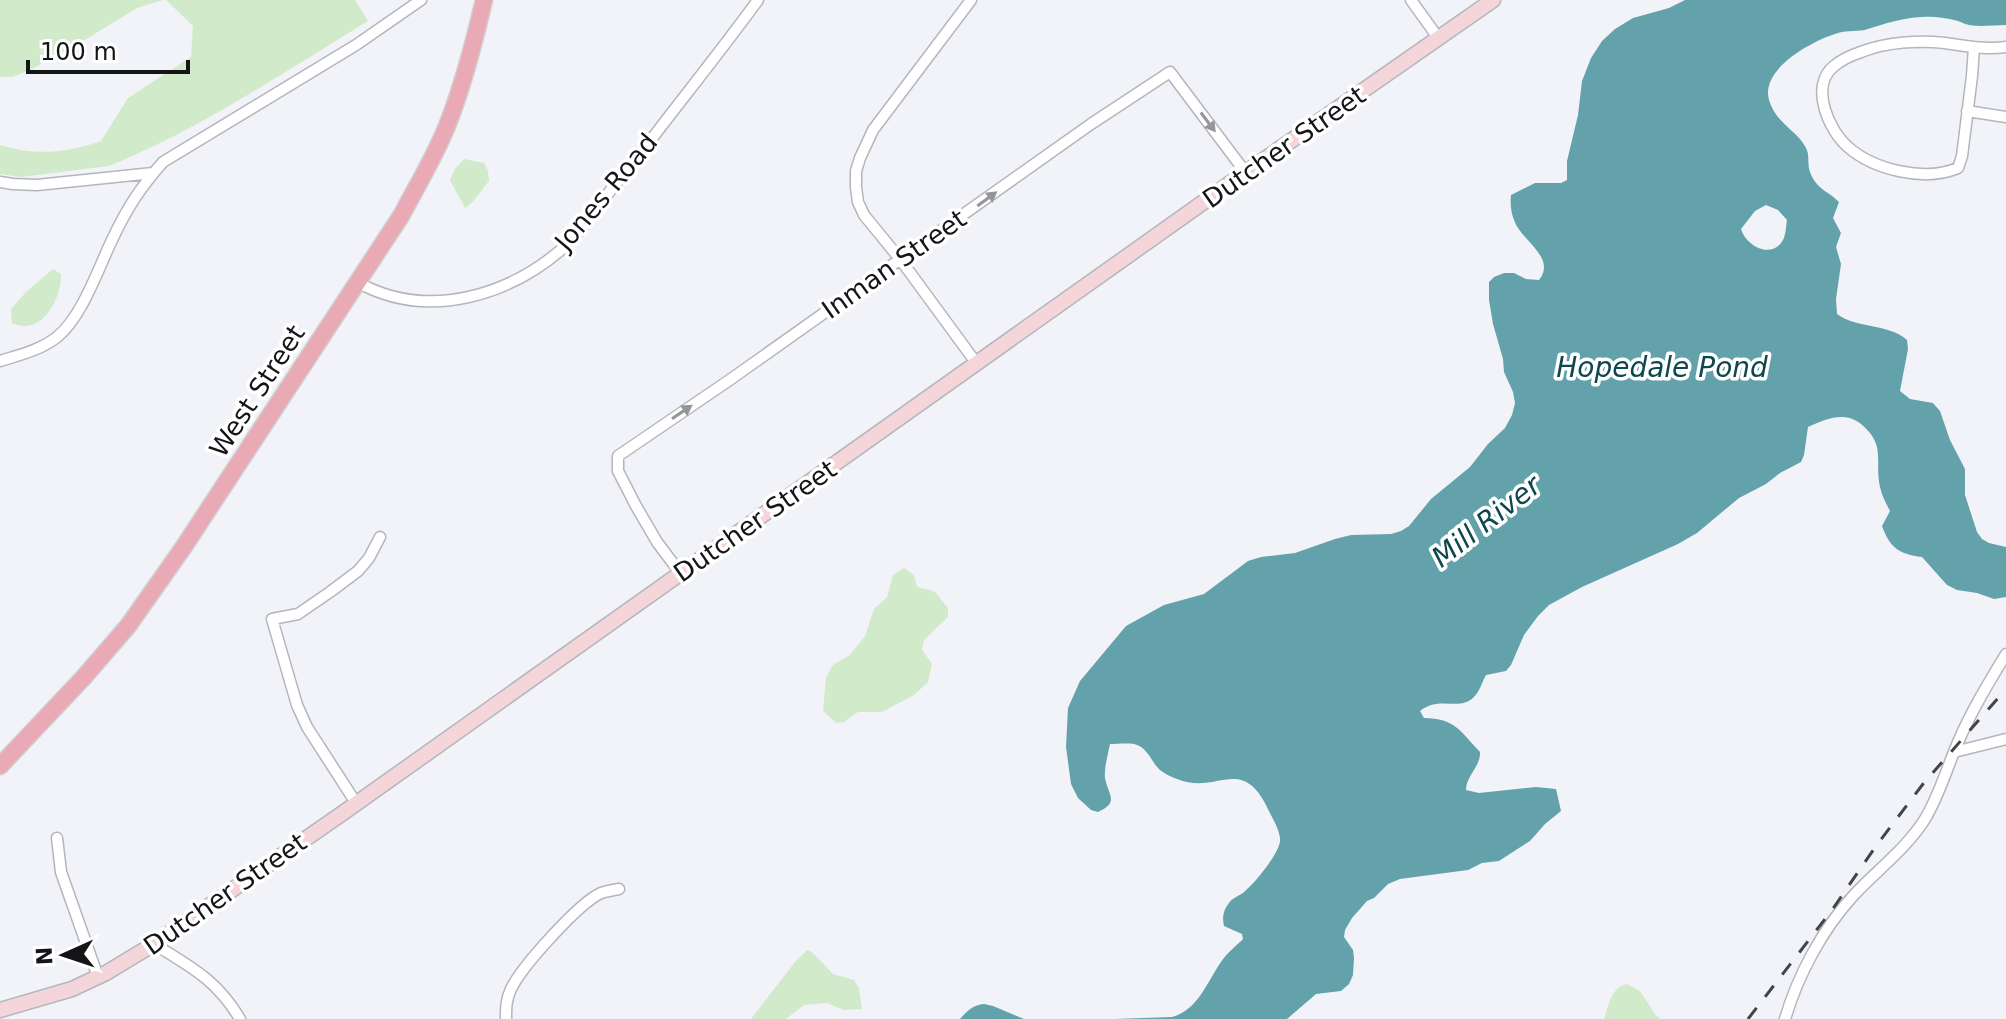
<svg xmlns="http://www.w3.org/2000/svg" width="2006" height="1019" font-family="'DejaVu Sans',sans-serif">
	<rect width="100%" height="100%" fill="#f1f3f9"/>
	<path fill="#d1eac9" d="M0 0H163L137 8 75 46 30 70 12 77H0Z
		M166 0H355L368 21C284 72 201 129 109 166L21 177 0 174V145C35 156 67 153 101 141L128 98 191 57 193 26Z
		M464 159 484 163 488 171 489 181C482 189 473 204 465 208L450 180 455 169Z
		M53 269 61 274C62 299 41 337 12 323L11 309 26 292Z
		M904 568 914 575 917 587 934 591 948 608V617L924 640 922 650 932 664 928 682 914 695 882 712H858L844 722 836 723 823 711 826 678 833 665 850 655 865 636 874 609 887 597 893 575Z
		M807 950 813 953 833 974 854 980 859 988 862 1009 844 1010 827 1003 804 1005 786 1019H751L795 962Z
		M1627 984 1640 991 1655 1014 1660 1019H1604C1609 1005 1611 987 1627 984Z"/>
	<path fill="#64a2ab" fill-rule="evenodd" d="M1685 0H2006V25C1994 25 1981 27 1969 25 1964 24 1964 23 1958 21 1947 18 1933 16 1922 17 1902 18 1887 23 1868 29 1859 32 1848 30 1838 33 1814 40 1760 68 1769 100 1776 124 1797 130 1806 148 1810 155 1807 164 1810 172 1817 190 1827 190 1839 202L1833 218 1841 233 1836 247 1841 264 1836 299 1837 314C1857 329 1888 323 1907 340L1908 349 1900 391 1910 399 1933 403 1940 411 1950 440 1965 469V495L1977 532 1982 539 1989 543 2006 547V597L1994 599 1977 593 1957 590 1947 585 1922 557C1899 554 1890 548 1882 526L1890 511C1886 503 1882 496 1880 487 1874 460 1887 446 1861 424 1844 411 1827 419 1808 427L1804 455 1801 462 1780 473 1766 484 1739 498 1697 533 1678 544 1582 587 1549 605 1538 616 1524 635 1511 665 1506 671 1486 675C1482 682 1480 691 1474 697 1459 712 1440 695 1420 711L1424 718C1455 718 1461 732 1480 752 1481 766 1466 776 1466 790L1479 793 1536 787 1556 789 1561 811 1545 824 1530 841 1499 861 1482 863 1468 870 1400 879 1388 884 1374 898 1367 901 1352 918 1345 930 1344 937 1353 950 1354 958 1353 975 1349 984 1341 991 1316 994 1287 1019H1115L1172 1017C1198 1010 1207 982 1221 962 1227 953 1236 946 1243 939L1242 934 1224 926C1222 918 1223 910 1229 903 1232 898 1239 896 1244 892 1255 883 1277 856 1280 842 1281 833 1274 821 1270 813 1242 751 1219 796 1177 779 1171 777 1165 774 1160 770 1151 762 1148 747 1134 744 1127 743 1117 744 1110 744 1108 754 1104 768 1105 778 1108 795 1120 802 1098 812L1091 810 1078 798 1071 784 1066 747 1068 708 1080 681 1126 626 1164 605 1204 594 1248 561 1261 557 1295 553 1335 539 1351 535 1391 534 1401 531 1409 526 1431 499 1470 467 1488 444 1505 428 1512 415 1515 403 1513 392 1504 372 1503 359 1493 324 1489 300V282L1494 277 1504 273H1514L1526 279 1539 280C1557 257 1521 241 1514 220 1511 213 1510 203 1511 195L1535 183H1561L1567 180V161L1578 115 1582 81 1591 58 1602 41 1615 29 1633 18 1669 8ZM1766 205 1778 210 1787 220C1786 226 1786 234 1783 240 1772 260 1746 246 1741 229L1755 211Z
		M984 1004 993 1006 1024 1019H960C967 1011 973 1005 984 1004Z"/>
	<g fill="none" stroke-linecap="round" stroke-linejoin="round">
		<g stroke="#b4b6bb" stroke-width="13">
			<path id="street" d="M971 0 873 130 860 158 856 171V187L858 202 864 215 900 259 977 364
				M1411 0 1439 39
				M1974 47 1972 76 1962 156 1958 168C1925 182 1874 170 1848 147 1829 131 1809 86 1834 66 1840 61 1852 55 1861 52 1886 42 1919 40 1945 43 1965 46 1986 50 2006 47
				M1967 111 2006 117
				M0 182 13 184 37 185 153 173
				M357 282C429 322 513 295 570 242 580 232 588 219 597 208 614 186 632 163 650 141 686 94 723 48 758 0
				M0 361C19 355 41 350 57 337 82 317 98 269 112 240 127 208 140 188 163 162L356 45 421 0
				M681 574 657 542 636 506 618 471V456L731 379 1091 124 1170 72 1246 173
				M1954 752 2006 739
				M356 803 307 727 297 705 272 619 298 614 330 592 358 571 369 558 380 537
				M57 838 61 872 98 977
				M154 944C191 967 217 980 240 1019
				M506 1019C506 1008 506 999 511 989 522 966 579 903 601 893 607 891 613 890 619 889
				M1785 1019C1798 975 1822 930 1853 896 1877 870 1906 849 1925 819 1940 794 1947 767 1959 740 1972 710 1989 682 2006 654"/>
		</g>
		<g stroke="#b4b6bb" stroke-width="17">
			<path id="secondary" d="M0 1010 72 989 106 973 154 944 340 815 1229 184 1493 0"/>
		</g>
		<g stroke="#d0d0d1" stroke-width="19">
			<path id="primary" d="M0 766 84 677 128 626 183 548 401 216C417 186 434 158 447 126 463 86 474 43 484 0"/>
		</g>
		<use href="#street" stroke="#fff" stroke-width="10"/>
		<use href="#secondary" stroke="#f4d5da" stroke-width="14"/>
		<use href="#primary" stroke="#e9aab5" stroke-width="16"/>
		<path stroke="#434447" stroke-width="3" stroke-dasharray="14 14" stroke-linecap="butt" d="M1748 1019 1832 910 1876 846 1923 784 2006 689"/>
	</g>
	<defs><path id="oneway-solid" d="M-6-.8H1V-3.2L6.5 0L1 3.2V.8H-6Z" transform="scale(2)"/></defs>
	<g fill="#959697">
		<use href="#oneway-solid" transform="translate(1208 122) rotate(53)"/>
		<use href="#oneway-solid" transform="translate(987 199) rotate(-36)"/>
		<use href="#oneway-solid" transform="translate(682 412) rotate(-34)"/>
	</g>
	<g text-anchor="middle" stroke-width="7" stroke-linejoin="round" paint-order="stroke">
		<g font-size="26" fill="#141517" stroke="#fff">
			<text transform="translate(1284 147) rotate(-35)" y="9">Dutcher Street</text>
			<text transform="translate(606 192) rotate(-50)" y="9">Jones Road</text>
			<text transform="translate(894 264) rotate(-35)" y="9">Inman Street</text>
			<text transform="translate(257 391) rotate(-57)" y="9">West Street</text>
			<text transform="translate(755 521) rotate(-35)" y="9">Dutcher Street</text>
			<text transform="translate(225 894) rotate(-35)" y="9">Dutcher Street</text>
		</g>
		<g font-size="28" font-style="italic" fill="#0e474e" stroke="#fff">
			<text x="1662" y="377">Hopedale Pond</text>
			<text transform="translate(1486 521) rotate(-38)" y="10">Mill River</text>
		</g>
	</g>
	<g transform="translate(64 955) rotate(267)" stroke="#ffffff" stroke-width="6" paint-order="stroke">
	<path d="M0-6L14 30L0 20L-14 30Z" fill="#141517"/>
	<text y="-12" font-size="22" font-weight="bold" text-anchor="middle" fill="#141517">N</text>
	</g>
	<path d="M28 60v12h160v-12" fill="none" stroke="#141517" stroke-width="4"/>
	<text x="40" y="60" font-size="24" fill="#141517" stroke="#ffffff" stroke-width="6" paint-order="stroke">100 m</text>
</svg>
